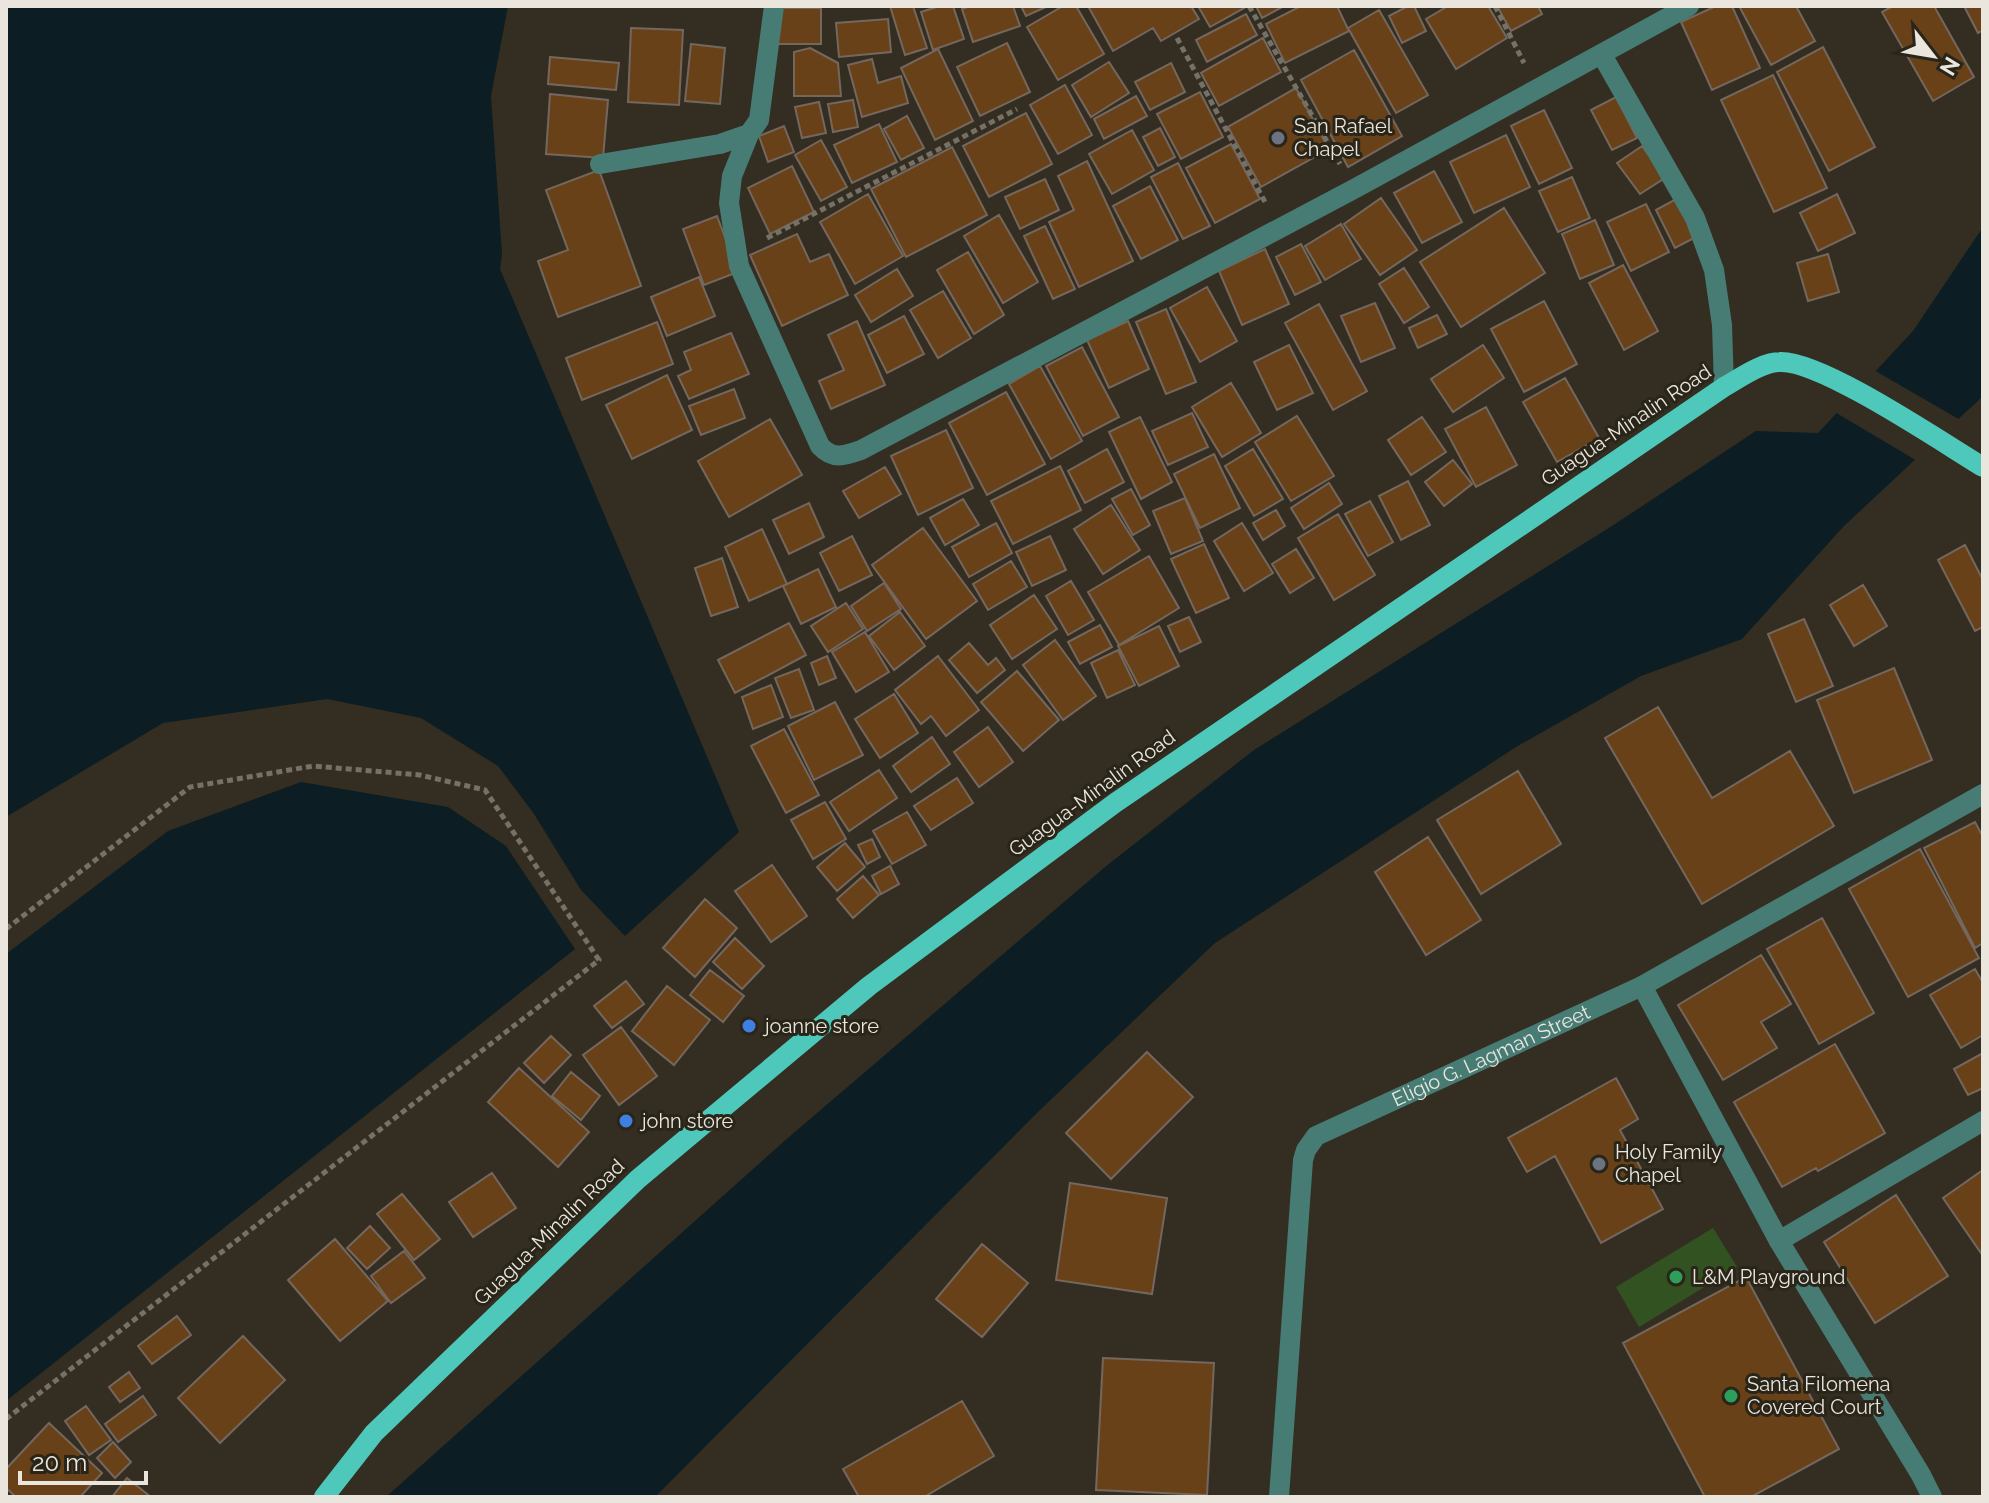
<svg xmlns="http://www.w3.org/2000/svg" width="1989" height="1503" font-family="Raleway,sans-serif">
	<rect width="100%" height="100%" fill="#342e22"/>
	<path fill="#325321" d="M1713 1228 1737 1267 1639 1327 1616 1287Z"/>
	<path fill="#0c1d23" d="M6 6H508L491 96 502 254 500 269 739 832 625 936 581 890 534 814 498 766 421 718 327 699 163 723 6 817Z
		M1983 227V396L1843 527 1742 639 1641 676 1516 747 1215 943 1039 1111 655 1497H386L789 1137 1105 867 1254 750 1612 526 1756 431 1818 433 1913 331Z
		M301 782 448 807 506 846 575 949 6 1401V954L168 831Z"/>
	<path fill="#342e22" d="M1872 369 1962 421 1919 462 1833 411Z"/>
	<path fill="#684118" stroke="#74675d" stroke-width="2" d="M890 6H913L927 48 905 55Z
		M940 6H953L964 39 933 50 921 12Z
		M970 6H1013L1020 26 973 42 962 9Z
		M1021 6H1048L1026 16Z
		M1063 6H1076L1104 54 1058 80 1027 27Z
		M1088 6H1191L1199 19 1161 41 1153 28 1113 51Z
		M1198 6H1243L1244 8 1210 27Z
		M1256 6H1284L1262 18Z
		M1301 6H1337L1349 31 1285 63 1266 24Z
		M1408 6H1414L1426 31 1402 43 1389 16Z
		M1448 6H1488L1507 38 1456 69 1426 19Z
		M1497 6H1538L1542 14 1511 31Z
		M1716 6H1732L1760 68 1712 90 1681 22Z
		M1739 6H1796L1815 41 1771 65Z
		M1893 6H1934L1974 77 1933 101 1882 12Z
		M1964 6H1983V30L1978 33Z
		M778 8H821V44H778Z
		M1379 10 1428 95 1396 113 1348 28Z
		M1246 14 1257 35 1207 62 1196 40Z
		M888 19 891 52 839 57 836 23Z
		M631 28 683 30 679 105 628 102Z
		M1263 38 1281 72 1219 106 1201 73Z
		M1007 43 1030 92 980 116 957 67Z
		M691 44 725 48 720 104 685 101Z
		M1823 47 1875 147 1829 171 1777 72Z
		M810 48 838 63 841 96H794V52Z
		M938 49 973 121 935 140 901 68Z
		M1354 50 1402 136 1348 167 1301 80Z
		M550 57 619 63 616 90 548 84Z
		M872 59 878 83 901 76 908 103 862 117 848 65Z
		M1109 62 1129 93 1091 117 1072 85Z
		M1171 63 1185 92 1150 110 1135 82Z
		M1773 75 1827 188 1774 212 1721 100Z
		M1065 85 1092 135 1058 154 1030 105Z
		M1296 88 1329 149 1261 187 1228 127Z
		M1200 92 1223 137 1181 159 1157 114Z
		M550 94 608 100 603 158 546 154Z
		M1136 96 1147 116 1104 139 1094 119Z
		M1616 97 1637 138 1612 150 1591 110Z
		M853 100 858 127 833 132 828 104Z
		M819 102 826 133 802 138 795 107Z
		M1544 110 1572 168 1539 184 1511 126Z
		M1026 113 1052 164 989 197 963 146Z
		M907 116 924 148 901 160 884 129Z
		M879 124 897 162 852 183 834 145Z
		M784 126 794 152 768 162 759 136Z
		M1160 128 1175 157 1158 166 1143 137Z
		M1132 130 1154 170 1112 194 1089 154Z
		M1506 135 1530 187 1474 213 1450 162Z
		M821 140 847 187 821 201 795 155Z
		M1231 144 1260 199 1215 223 1186 168Z
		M1642 146 1665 178 1640 194 1617 163Z
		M952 147 987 215 906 257 871 189Z
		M1087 161 1133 261 1079 287 1049 222 1074 210 1058 176Z
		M1178 163 1210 226 1183 239 1151 177Z
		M792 166 814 212 770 234 748 188Z
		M599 170 641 286 558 317 538 261 568 250 546 190Z
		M1434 171 1462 222 1422 243 1394 193Z
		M1572 177 1590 218 1558 232 1539 191Z
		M1045 179 1059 210 1020 229 1005 197Z
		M1150 186 1178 240 1141 259 1113 206Z
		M868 194 903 256 855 284 820 222Z
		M1837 194 1855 233 1818 251 1800 213Z
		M1381 198 1417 250 1380 275 1344 224Z
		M1676 199 1696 237 1675 248 1656 210Z
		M1646 204 1669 252 1631 271 1607 222Z
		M1504 208 1545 273 1461 327 1420 262Z
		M999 215 1038 282 1003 303 964 236Z
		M717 216 738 272 704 285 683 229Z
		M1595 220 1614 265 1580 279 1562 234Z
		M1341 224 1361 259 1325 280 1305 246Z
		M1045 226 1075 289 1053 299 1024 236Z
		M797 234 810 262 829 254 848 295 782 326 750 255Z
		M1301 244 1321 282 1295 295 1276 257Z
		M1265 249 1289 304 1242 325 1219 271Z
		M968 252 1004 315 974 334 937 270Z
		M1828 254 1839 292 1808 301 1797 263Z
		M1623 265 1658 331 1624 350 1589 283Z
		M1404 268 1429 307 1404 323 1379 284Z
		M897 269 913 296 871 322 855 295Z
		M699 277 715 316 667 336 651 297Z
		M1207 287 1237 341 1200 362 1170 308Z
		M943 291 971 338 938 358 910 310Z
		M1544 301 1577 364 1524 392 1491 329Z
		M1375 303 1395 348 1361 362 1341 316Z
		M1319 304 1367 391 1333 410 1285 323Z
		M1166 309 1196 382 1166 394 1136 322Z
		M1437 315 1447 334 1418 348 1409 328Z
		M904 316 924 354 887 373 868 335Z
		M857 321 885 385 831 409 819 381 844 370 828 335Z
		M1128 321 1149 369 1109 388 1087 340Z
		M657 322 673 364 582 400 566 358Z
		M731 333 749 374 689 399 678 376 691 370 684 352Z
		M1289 345 1313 393 1277 410 1254 362Z
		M1483 345 1504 378 1453 412 1431 379Z
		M1082 347 1119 417 1083 436 1046 366Z
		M1040 366 1082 441 1051 459 1009 384Z
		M667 375 692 430 632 459 606 405Z
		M1565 378 1599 438 1557 462 1523 402Z
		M1231 383 1261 433 1222 457 1192 407Z
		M734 389 745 418 701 435 689 406Z
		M1006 392 1045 464 987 495 949 423Z
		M1486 407 1517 465 1476 487 1445 429Z
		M1192 413 1208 447 1168 465 1152 431Z
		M1297 416 1334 476 1291 501 1255 442Z
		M1140 417 1172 482 1141 499 1109 432Z
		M1422 417 1446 452 1411 475 1388 440Z
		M770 419 802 475 729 517 698 461Z
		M946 430 973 488 918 515 891 456Z
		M1107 449 1124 482 1085 503 1068 471Z
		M1253 449 1283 499 1254 516 1225 466Z
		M1214 454 1240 508 1200 528 1174 474Z
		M1453 460 1472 484 1444 506 1425 482Z
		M1060 466 1081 510 1013 544 991 501Z
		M885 467 901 494 859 518 843 491Z
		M1408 481 1430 525 1401 540 1379 496Z
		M1329 483 1342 504 1304 529 1291 508Z
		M1131 489 1150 525 1133 535 1112 499Z
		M1185 498 1203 541 1171 554 1153 511Z
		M963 499 979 525 945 545 930 518Z
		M1370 501 1393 542 1368 556 1345 514Z
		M809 503 824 537 789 554 773 520Z
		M1111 505 1140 550 1103 574 1074 529Z
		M1276 510 1285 526 1263 540 1253 523Z
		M1338 514 1375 575 1334 600 1298 538Z
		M996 523 1012 553 969 577 952 547Z
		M1242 523 1273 573 1244 591 1214 541Z
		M923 528 977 601 926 639 872 565Z
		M762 529 787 584 749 601 725 547Z
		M852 536 872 575 839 591 820 553Z
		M1050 536 1066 570 1032 586 1016 552Z
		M1204 544 1229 598 1196 613 1171 559Z
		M1965 545 1983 580V627L1975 631 1938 560Z
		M1296 549 1314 578 1290 593 1272 564Z
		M1149 556 1179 608 1119 645 1088 592Z
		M722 558 738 607 711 616 695 568Z
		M1011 561 1027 587 988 610 973 584Z
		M818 569 836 607 801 624 783 586Z
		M1071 581 1094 620 1068 635 1046 596Z
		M884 583 901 609 867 631 851 606Z
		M1863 585 1887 626 1854 646 1830 605Z
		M1034 595 1057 629 1012 659 990 625Z
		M846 603 863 629 828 652 811 626Z
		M900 612 925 646 894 670 869 636Z
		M1189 617 1201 642 1180 652 1168 626Z
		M1804 619 1833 686 1796 702 1768 634Z
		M789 623 806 655 735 693 718 660Z
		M1100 625 1112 647 1080 664 1068 642Z
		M1159 626 1179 666 1139 686 1118 646Z
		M865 632 889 672 856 692 832 652Z
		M1055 640 1096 696 1063 720 1023 665Z
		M969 643 988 665 996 658 1005 670 977 693 949 660Z
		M1118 650 1135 685 1107 698 1091 663Z
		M827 656 836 678 819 685 811 663Z
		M938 656 979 710 946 736 931 716 921 724 895 690Z
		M1894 668 1932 760 1854 793 1817 700Z
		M799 669 814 710 791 718 775 678Z
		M1017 671 1059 720 1023 751 981 702Z
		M771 685 783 717 753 729 742 697Z
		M894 694 918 733 880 758 855 719Z
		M835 702 863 755 814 780 788 726Z
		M1658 707 1712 798 1790 751 1834 826 1702 904 1605 738Z
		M988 727 1013 762 979 787 954 752Z
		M784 729 819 795 786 813 751 746Z
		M932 737 950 764 911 792 893 766Z
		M879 770 897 798 849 831 830 802Z
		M1518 771 1561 844 1481 894 1437 820Z
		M957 778 973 803 931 830 914 806Z
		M825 802 846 839 813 859 791 820Z
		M907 812 926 845 892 864 873 831Z
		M1975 822 1983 837V943L1975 948 1924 848Z
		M1428 837 1481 920 1426 955 1375 872Z
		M872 839 880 857 867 864 858 845Z
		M845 843 865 867 837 891 817 867Z
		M1920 849 1979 958 1908 997 1849 889Z
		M772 865 807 916 771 942 735 891Z
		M890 866 899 884 881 894 872 876Z
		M863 876 879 895 853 918 837 899Z
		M705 899 737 928 695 977 663 948Z
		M1822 918 1874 1013 1819 1044 1767 949Z
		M735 938 764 966 742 989 713 962Z
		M1761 955 1791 1004 1761 1022 1777 1048 1723 1080 1678 1005Z
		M1975 969 1983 983V1035L1961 1048 1930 995Z
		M710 970 744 996 723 1022 690 995Z
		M626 981 644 1004 612 1028 594 1006Z
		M667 986 710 1020 674 1065 632 1031Z
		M621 1027 657 1076 619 1105 583 1055Z
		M551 1036 571 1055 544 1083 524 1063Z
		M1835 1044 1885 1133 1818 1171 1816 1168 1782 1187 1734 1102Z
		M1147 1052 1193 1097 1111 1179 1066 1133Z
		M1983 1053V1088L1968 1095 1954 1069Z
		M519 1068 589 1132 558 1167 488 1102Z
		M571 1072 600 1096 581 1120 552 1096Z
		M1616 1078 1638 1119 1620 1130 1663 1209 1601 1243 1555 1156 1527 1172 1508 1138Z
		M1983 1170V1256L1943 1198Z
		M492 1173 516 1208 473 1237 449 1202Z
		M1070 1183 1167 1198 1152 1294 1056 1280Z
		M402 1194 440 1239 414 1260 377 1214Z
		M1896 1195 1948 1276 1875 1323 1824 1242Z
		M370 1226 390 1248 367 1269 347 1248Z
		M335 1239 388 1301 340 1341 288 1280Z
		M982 1244 1028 1283 982 1337 936 1299Z
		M404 1251 425 1278 391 1303 371 1276Z
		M1746 1277 1839 1449 1751 1497H1705L1623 1343Z
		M177 1316 191 1335 152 1364 138 1346Z
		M243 1336 285 1380 220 1443 178 1398Z
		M1103 1358 1214 1363 1207 1495 1096 1490Z
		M129 1372 140 1388 120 1402 109 1387Z
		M143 1396 156 1415 118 1442 105 1424Z
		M962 1401 994 1456 924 1497H859L843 1469Z
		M86 1406 111 1440 89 1455 65 1421Z
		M49 1423 102 1473 80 1497H16L6 1488V1469Z
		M113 1442 131 1462 115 1478 97 1458Z
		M127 1478 151 1497H112Z"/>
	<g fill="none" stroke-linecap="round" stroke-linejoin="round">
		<path stroke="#767167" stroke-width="5" stroke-dasharray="6 4" stroke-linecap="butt" d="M1249 6 1340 164
			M1495 6 1524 63
			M1177 38 1265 202
			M767 238 1017 109
			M6 929 190 787 313 766 420 775 485 790 599 960 6 1419"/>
		<g stroke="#477c75" stroke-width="20">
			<path d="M1602 55 1695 218 1714 270 1722 325 1724 387"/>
			<path d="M749 134 732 176 729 203 739 266 820 446C833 460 844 456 861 450L1354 189 1689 6"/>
			<path d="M600 164 720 144 749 134 759 120 774 6"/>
			<path d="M1642 986 1779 1241 1921 1475 1932 1497"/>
			<path d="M1779 1241 1983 1121"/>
			<path id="s1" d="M1279 1497 1303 1160 1306 1150 1316 1136 1642 986 1983 794"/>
		</g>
		<path stroke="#4ec8ba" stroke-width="20" d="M324 1497 374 1433 638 1179 869 986 1115 803 1724 387C1740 378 1762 362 1780 362 1821 360 1943 443 1983 467"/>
	</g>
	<g fill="#6b7280" stroke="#2a2519" stroke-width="3">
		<circle cx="1278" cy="138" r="8"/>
		<circle cx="1599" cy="1164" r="8"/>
	</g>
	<g fill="#3f7fe0" stroke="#2a2519" stroke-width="3">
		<circle cx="749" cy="1026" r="8"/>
		<circle cx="626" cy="1121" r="8"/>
	</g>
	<g fill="#2e9e5b" stroke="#2a2519" stroke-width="3">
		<circle cx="1676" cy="1277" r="8"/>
		<circle cx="1731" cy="1396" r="8"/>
	</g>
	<g text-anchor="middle" stroke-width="6" stroke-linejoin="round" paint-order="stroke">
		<g font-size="20" fill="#eae6de" stroke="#2a2519" text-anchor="start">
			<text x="1294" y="133">San Rafael<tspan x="1294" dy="23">Chapel</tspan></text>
			<text x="765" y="1033">joanne store</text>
			<text x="642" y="1128">john store</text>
			<text x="1615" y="1159">Holy Family<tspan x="1615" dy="23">Chapel</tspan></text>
			<text x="1692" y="1284">L&amp;M Playground</text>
			<text x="1747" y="1391">Santa Filomena<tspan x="1747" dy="23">Covered Court</tspan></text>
		</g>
		<g font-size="20" fill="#eae6de" stroke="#2a2519">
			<text transform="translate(1626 425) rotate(-34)" y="7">Guagua-Minalin Road</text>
			<text transform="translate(1092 793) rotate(-36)" y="7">Guagua-Minalin Road</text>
			<text dy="7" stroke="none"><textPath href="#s1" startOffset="558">Eligio G. Lagman Street</textPath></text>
			<text transform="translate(549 1232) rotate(-44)" y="7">Guagua-Minalin Road</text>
		</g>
	</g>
	<rect width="1989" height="1503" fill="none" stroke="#eae6de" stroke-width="16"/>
	<g transform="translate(1933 56) rotate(121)" stroke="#2a2519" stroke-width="6" paint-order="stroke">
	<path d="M0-6L14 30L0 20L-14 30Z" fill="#eae6de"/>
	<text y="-12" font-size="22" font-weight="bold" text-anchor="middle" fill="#eae6de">N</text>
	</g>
	<path d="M20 1471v12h126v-12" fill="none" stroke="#eae6de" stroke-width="4"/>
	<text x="32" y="1471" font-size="24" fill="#eae6de" stroke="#2a2519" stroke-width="6" paint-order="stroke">20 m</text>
</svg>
